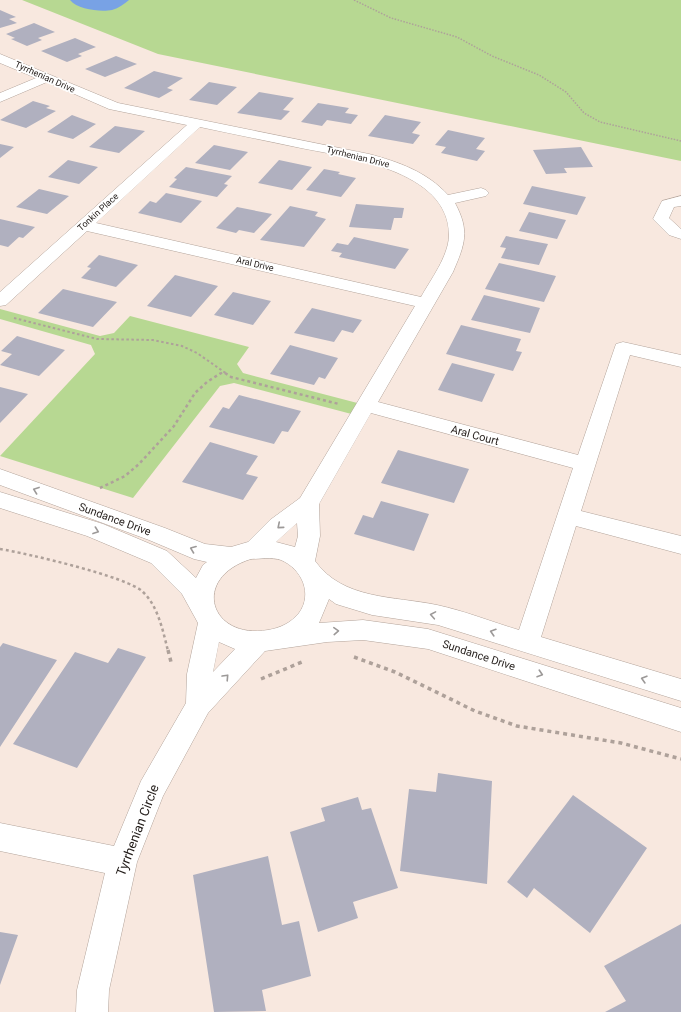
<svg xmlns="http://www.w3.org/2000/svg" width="681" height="1012" font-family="Roboto,sans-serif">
	<rect width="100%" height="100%" fill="#f8e8df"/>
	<path fill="#b7d892" d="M22 0H681V161L158 54Z
		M0 309 100 336 114 333 130 316 249 347 237 364 243 373 365 405 359 416 234 383 220 386 133 498 0 456 95 354 91 345 0 319Z"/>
	<path fill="#78a2e5" d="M70 0H129C124 4 119 8 112 10 101 12 78 10 70 0Z"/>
	<path fill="#b0b0bf" d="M0 10 16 17 9 19 17 23 0 28Z
		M34 23 55 32 38 38 42 40 27 46 11 39 15 38 6 34Z
		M75 38 96 47 78 54 82 56 67 62 41 51Z
		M116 56 137 64 105 77 85 69Z
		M154 71 183 78 167 88 173 90 159 98 124 88Z
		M209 82 237 87 217 105 189 100Z
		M259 92 294 98 283 110 290 111 281 120 237 113Z
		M33 101 50 106 46 108 56 111 26 128 0 120Z
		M318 103 349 108 345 113 358 115 351 124 327 120 322 126 301 122Z
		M72 115 96 124 73 139 47 132Z
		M385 115 421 122 412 133 420 135 413 144 368 136Z
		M115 126 145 131 119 153 89 147Z
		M448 130 485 138 476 149 485 151 477 161 441 153 446 147 435 145Z
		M0 144 14 147 0 158Z
		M214 145 248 152 230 170 195 163Z
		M581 147 593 167 564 168 567 173 546 174 533 150Z
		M68 160 98 167 79 184 48 177Z
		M279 160 312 167 292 190 258 183Z
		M186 167 232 176 224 184 228 185 217 197 169 187 177 179 174 178Z
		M324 169 340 172 338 174 356 178 341 197 306 190Z
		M532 186 586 197 577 215 523 204Z
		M39 189 69 196 47 214 16 207Z
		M166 193 202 201 181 223 138 213 150 201 156 203Z
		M356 204 404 208 402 218H394L391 230 349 227Z
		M290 206 318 212 315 216 326 219 304 247 260 240Z
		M237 207 272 214 254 233 239 230 236 233 216 228Z
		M529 212 566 220 557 239 519 231Z
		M0 219 35 227 23 238 19 237 8 247 0 245Z
		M506 236 548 244 539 265 501 258 506 248 500 247Z
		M354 237 409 249 395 269 339 257 342 253 331 251 337 243 348 245Z
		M99 255 138 265 116 287 81 278 91 268 87 267Z
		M499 263 556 276 544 302 485 289Z
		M175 275 218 286 191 317 147 306Z
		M63 289 117 302 93 327 38 313Z
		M233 292 271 301 253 325 214 315Z
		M484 295 540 308 530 333 471 320Z
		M312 308 362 320 353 333 342 330 334 342 294 333Z
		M461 325 521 339 516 351 522 352 513 371 446 354Z
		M17 336 65 350 39 376 0 365 12 354 1 351Z
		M290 345 338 358 325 379 319 377 314 385 270 374Z
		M452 363 495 374 482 402 438 390Z
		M0 387 28 394 0 423Z
		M239 395 301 411 288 432 282 431 274 444 209 427 223 407 229 409Z
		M210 442 258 456 246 474 258 477 243 500 182 482Z
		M398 450 469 469 454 503 381 483Z
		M381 501 429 514 414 551 354 534 363 515 373 518Z
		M3 643 57 660 0 747V647Z
		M118 648 146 657 77 768 13 744 75 652 108 663Z
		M438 773 492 781 487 884 400 871 409 789 436 792Z
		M573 795 647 848 590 933 534 888 527 898 507 882Z
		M358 797 362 810 371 808 398 888 353 902 358 918 318 932 290 832 325 821 321 808Z
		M268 856 282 925 299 921 311 976 262 990 266 1011 214 1012 193 875Z
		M681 924V1012H605L626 1001 604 966Z
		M0 932 18 935 0 985Z"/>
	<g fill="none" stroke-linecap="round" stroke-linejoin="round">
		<g stroke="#b3a49b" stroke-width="1">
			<path id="minor" d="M0 54 118 103 369 154C399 162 427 172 448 195L481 188 486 190 489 193 486 196 455 203C470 231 465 244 453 272L378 402 578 455 616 344 623 342 681 355V367L630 355 581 511 681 536V554L576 526 541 637 681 679V701L438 625 372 615 336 604 329 599 319 623 363 620 428 629 681 708V732L428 649 363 640 327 642 265 651 208 713 163 796 137 862 109 990 108 1012H76L77 990 105 873 0 851V823L114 846 141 781 186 703 187 674 198 623 182 594 151 563 87 536 0 508V492L103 524 167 551 196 578 203 565 207 562 194 559 149 540 0 485V469L165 528 205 544 231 547 248 542 270 520 300 498 415 306 87 231 6 305 0 306V292L187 125 109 109 47 82 0 102V93L36 78 0 63ZM200 127C232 134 264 140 296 147 344 157 450 169 449 236 448 257 431 279 421 297L96 223ZM371 413 573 468 519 630C492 622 465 611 437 605 394 596 343 600 315 561L320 536 319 504ZM297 523 298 536 295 547 276 542ZM251 559C260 559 272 557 281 560 302 569 313 594 299 613 291 623 280 628 268 630 210 640 190 578 251 559ZM219 642 235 649 213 672Z
				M681 196V206L674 207 669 218 681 229V239L669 235 653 219 662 201Z"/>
		</g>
		<path stroke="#aea19a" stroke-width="1.5" stroke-dasharray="1.5 1.5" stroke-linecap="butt" d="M354 0 391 18 457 37 492 56 539 75 566 92 584 113 600 122 681 141"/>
		<path stroke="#aea19a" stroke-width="2" stroke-dasharray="2.5 2.5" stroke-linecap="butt" d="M14 318 97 339 153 340 182 346 197 353 227 374
			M220 374 223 372"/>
		<path stroke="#aea19a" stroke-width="2.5" stroke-dasharray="3 3" stroke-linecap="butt" d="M225 373 231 377 339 404
			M100 488 125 476 139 464 174 426 195 393 207 382 221 373
			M0 549C25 553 129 577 143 592 158 606 163 631 168 651"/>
		<path stroke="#aea19a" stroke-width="3.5" stroke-dasharray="4 4" stroke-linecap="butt" d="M168 650 171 662
			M354 657 395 672 475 711 517 726 621 743 681 759
			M261 679 302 662"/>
		<use href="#minor" fill="#fff" fill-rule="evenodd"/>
	</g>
	<defs><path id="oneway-chevron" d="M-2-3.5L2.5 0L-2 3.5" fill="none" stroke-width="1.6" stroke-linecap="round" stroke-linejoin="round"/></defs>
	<g stroke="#9c9998">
		<use href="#oneway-chevron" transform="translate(36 490) rotate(-160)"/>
		<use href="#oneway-chevron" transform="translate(280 526) rotate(140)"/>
		<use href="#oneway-chevron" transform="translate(96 531) rotate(20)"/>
		<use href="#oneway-chevron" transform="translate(193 549) rotate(-159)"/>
		<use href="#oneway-chevron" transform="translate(433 615) rotate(-170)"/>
		<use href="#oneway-chevron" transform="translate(336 631) rotate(-3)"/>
		<use href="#oneway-chevron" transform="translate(493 632) rotate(-163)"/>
		<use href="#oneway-chevron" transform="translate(540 674) rotate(18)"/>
		<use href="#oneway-chevron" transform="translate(226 677) rotate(-47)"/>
		<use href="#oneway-chevron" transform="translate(644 679) rotate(-164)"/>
	</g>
	<g text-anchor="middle" stroke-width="3.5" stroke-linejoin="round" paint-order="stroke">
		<g font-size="9" fill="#221c19" stroke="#fff">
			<text transform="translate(45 77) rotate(24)" y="3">Tyrrhenian Drive</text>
			<text transform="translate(358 157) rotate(14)" y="3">Tyrrhenian Drive</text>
			<text transform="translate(98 212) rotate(-42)" y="3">Tonkin Place</text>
			<text transform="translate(255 264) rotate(13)" y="3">Aral Drive</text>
		</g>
		<g font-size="11" fill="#221c19" stroke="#fff">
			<text transform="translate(475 435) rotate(15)" y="4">Aral Court</text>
			<text transform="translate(115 519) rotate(20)" y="4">Sundance Drive</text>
			<text transform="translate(479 655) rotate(18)" y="4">Sundance Drive</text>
		</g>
		<g font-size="13" fill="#221c19" stroke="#fff">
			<text transform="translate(137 830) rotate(-69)" y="5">Tyrrhenian Circle</text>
		</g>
	</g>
</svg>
